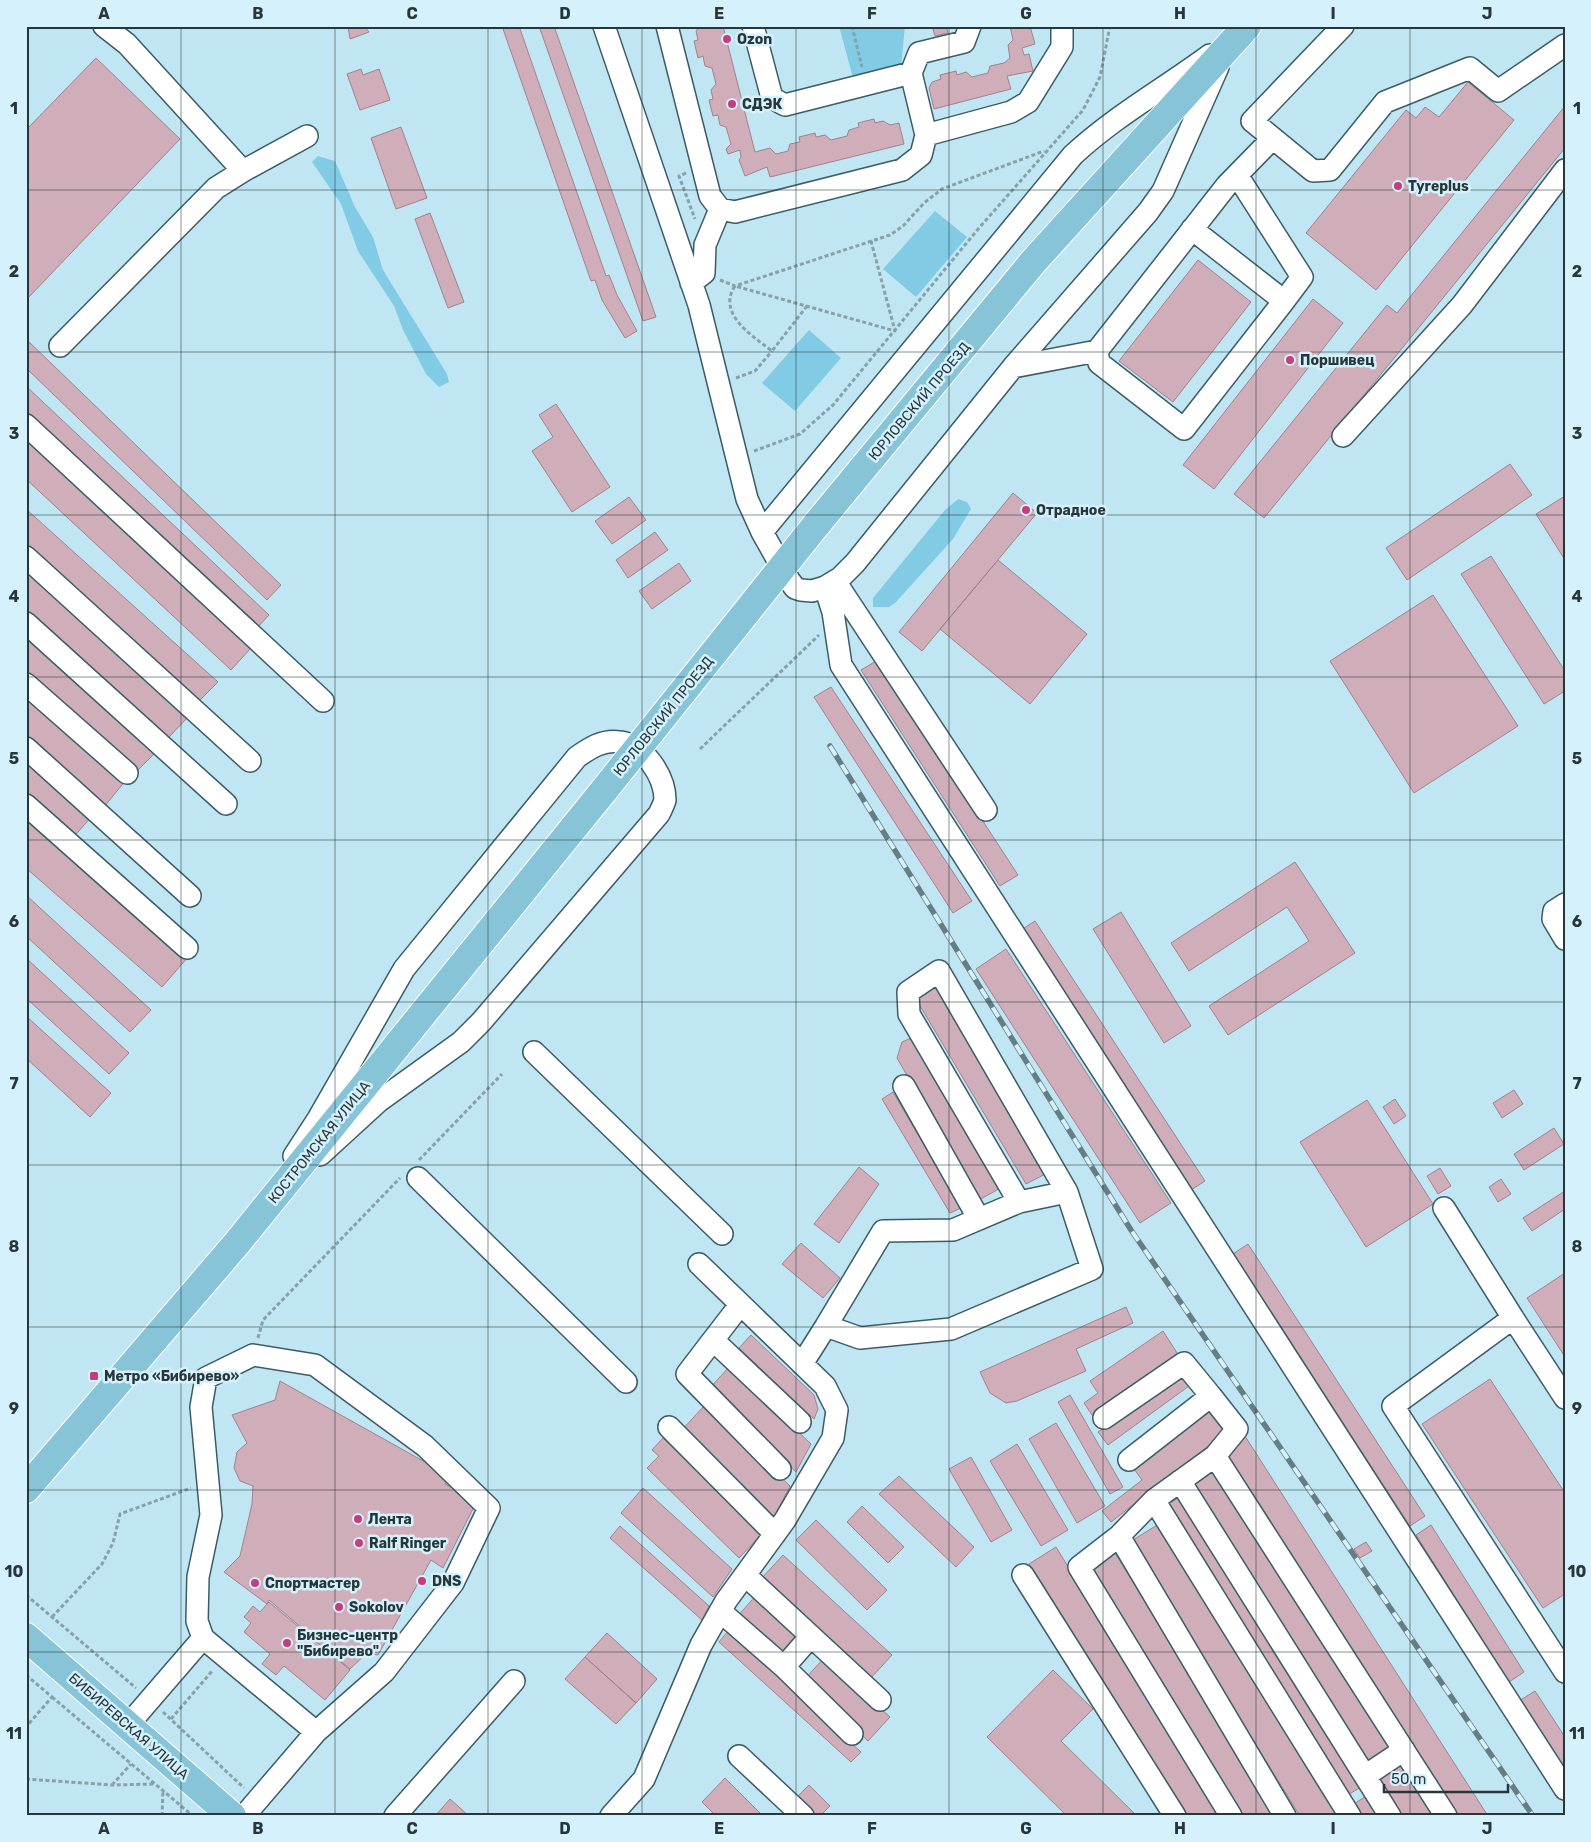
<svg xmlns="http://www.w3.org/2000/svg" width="1591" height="1842" font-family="Rubik,sans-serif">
	<rect width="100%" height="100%" fill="#c1e6f3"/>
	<path fill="#81cbe5" d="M839 26H905L901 67 853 78Z
		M318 156 335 161 355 207 373 237 383 270 447 374 449 382 439 387 426 374 403 330 394 306 358 251 341 204 312 162Z
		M935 211 967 237 916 297 883 269Z
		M809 330 841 358 795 411 762 383Z
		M958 499 967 502 971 509 953 539 896 602 889 607H873V598L945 510Z"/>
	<path fill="#d0aeb9" stroke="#a1818c" d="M348 26H364L369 32 350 39Z
		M502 26H519L606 276 609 275 617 295 637 331 625 338 602 300 595 280 591 281Z
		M539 26H554L656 317 643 321Z
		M700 26H723L755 152 770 148 776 154 788 151 790 144 800 142 799 137 815 133 816 137 825 135 831 140 847 136 849 130 859 127 858 123 874 119 875 123 883 121 890 125 899 123 904 144 770 177 767 167 745 176 739 160 741 157 740 150 728 154 726 149 731 144 726 127 720 125 718 115 713 116 709 100 713 99 711 90 716 84 712 68 705 66 703 56 698 58 694 41 698 40 696 31Z
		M932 26H946L948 33 935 36Z
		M1010 26H1030L1035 44 1022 48 1024 55 1029 54 1033 71 1007 76 1011 89 934 109 929 88 932 82 941 79 940 75 956 71 957 75 966 72 972 77 988 73 990 66 1004 63 1010 58 1008 45 1013 40Z
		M96 58 180 139 27 299 26 130Z
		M361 69 363 75 379 69 390 100 360 110 347 74Z
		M1468 82 1514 120 1376 290 1306 233 1406 110 1416 118 1425 107 1439 117Z
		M1565 106V148L1264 518 1234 494 1387 305 1397 313Z
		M401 127 427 198 396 209 371 138Z
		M430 213 464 302 448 308 415 219Z
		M1198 260 1251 302 1173 402 1119 361Z
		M1313 299 1343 323 1214 489 1183 465Z
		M26 339 281 585 267 600 26 368Z
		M26 386 269 615 256 629 26 411Z
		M556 404 610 487 572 512 532 451 553 437 539 415Z
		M26 439 251 648 231 670 26 479Z
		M1510 464 1532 495 1407 580 1386 548Z
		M1013 493 1037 513 922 651 899 632Z
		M1565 496V560L1536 514Z
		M629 497 646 520 612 544 595 521Z
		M26 509 218 682 198 702 26 549Z
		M655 532 668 550 628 578 616 560Z
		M1491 556 1565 671V691L1544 704 1461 574Z
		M998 560 1087 634 1030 704 940 629Z
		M679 563 691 581 652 609 639 591Z
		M26 565 189 716 168 738 26 609Z
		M1433 595 1518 726 1414 793 1330 661Z
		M26 631 160 748 136 772 26 674Z
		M878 660 1018 875 1000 886 861 670Z
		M831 687 972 901 953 913 814 697Z
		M26 693 126 780 104 807 26 737Z
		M26 758 92 816 71 840 26 800Z
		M26 812 189 956 162 987 26 868Z
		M1295 862 1355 953 1228 1035 1209 1006 1309 941 1287 907 1189 971 1171 943Z
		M26 895 151 1010 130 1032 26 936Z
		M1121 912 1191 1026 1164 1043 1093 929Z
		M1035 921 1205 1181 1188 1192 1018 932Z
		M1006 949 1171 1203 1140 1223 976 969Z
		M26 958 129 1053 109 1074 26 998Z
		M939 983 1051 1171 1026 1184 913 994Z
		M26 1016 111 1093 90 1117 26 1058Z
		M916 1036 1004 1186 979 1200 897 1058 902 1042Z
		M1514 1090 1523 1104 1502 1118 1493 1103Z
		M893 1092 961 1208 950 1213 882 1099Z
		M1395 1099 1406 1116 1394 1124 1383 1107Z
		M1367 1100 1433 1204 1366 1247 1300 1142Z
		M1554 1128 1564 1144 1524 1170 1514 1154Z
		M859 1167 879 1184 839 1243 814 1224Z
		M1440 1168 1451 1186 1438 1194 1427 1176Z
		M1501 1179 1511 1194 1498 1202 1489 1187Z
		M1565 1191V1209L1532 1231 1523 1218Z
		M801 1243 840 1278 823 1298 782 1264Z
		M1248 1244 1425 1516 1410 1526 1233 1254Z
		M1565 1273V1357L1527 1298Z
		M1126 1307 1133 1323 1076 1349 1086 1371 1017 1401 1006 1403 990 1393 980 1372Z
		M1163 1331 1179 1356 1092 1415 1084 1403 1098 1393 1090 1381Z
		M751 1335 814 1395 818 1409 814 1419 739 1348Z
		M730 1366 811 1444 796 1472 708 1390Z
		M1179 1373 1189 1386 1108 1445 1098 1432Z
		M1490 1379 1565 1493V1594L1543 1608 1422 1424Z
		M280 1381 450 1476 445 1484 466 1494 475 1505 443 1568 431 1560 378 1655 367 1653 350 1669 269 1600 267 1604 224 1572 240 1556 252 1504 253 1486 240 1481 234 1468 237 1452 247 1443 232 1415 275 1400Z
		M1070 1395 1123 1487 1110 1494 1058 1402Z
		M705 1405 790 1486 774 1517 681 1431Z
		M1214 1406 1231 1428 1111 1522 1102 1511 1142 1480 1134 1469Z
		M1056 1423 1105 1506 1077 1523 1029 1439Z
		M1243 1433 1488 1816H1456L1221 1448Z
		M663 1438 762 1534 739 1558 647 1468 659 1456 652 1450Z
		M1017 1444 1068 1530 1041 1546 990 1461Z
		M971 1457 1012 1530 991 1542 949 1469Z
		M1217 1468 1395 1750 1370 1767 1191 1484Z
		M899 1476 974 1547 956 1567 879 1494Z
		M643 1488 732 1569 713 1597 621 1513Z
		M1181 1496 1361 1787 1346 1796 1167 1505Z
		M862 1506 904 1547 888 1563 847 1522Z
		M816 1520 887 1590 867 1610 796 1540Z
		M1157 1525 1337 1816H1300L1130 1542Z
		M1431 1525 1524 1672 1509 1682 1416 1535Z
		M620 1526 709 1606 702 1620 610 1538Z
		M1366 1542 1372 1551 1360 1558 1354 1549Z
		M1056 1547 1221 1816H1184L1029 1564Z
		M1115 1553 1277 1816H1240L1088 1570Z
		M783 1555 892 1655 871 1678 761 1579Z
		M758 1593 804 1635 783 1659 737 1617Z
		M269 1602 350 1670 325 1700 284 1666 276 1675 262 1664 270 1654 244 1632 251 1623 244 1617 253 1606 260 1612Z
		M728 1631 861 1752 851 1762 719 1642Z
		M607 1633 657 1679 636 1703 585 1657Z
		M585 1657 636 1703 616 1724 565 1679Z
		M825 1657 890 1717 868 1741 803 1681Z
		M1053 1670 1093 1709 1061 1741 1137 1816H1067L987 1737Z
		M1535 1691 1565 1737V1772L1519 1701Z
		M1400 1757 1437 1816H1399L1372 1774Z
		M725 1778 763 1816H716L702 1802Z
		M809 1785 830 1806 820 1816H815L797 1797Z
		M1366 1796 1378 1816H1358L1351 1806Z
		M450 1799 469 1816H435Z"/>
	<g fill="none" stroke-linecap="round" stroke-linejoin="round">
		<g stroke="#3b5c67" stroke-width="24">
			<path id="minor" d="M104 26 127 44 243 171 307 136
				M604 26 699 305 747 499 762 532 789 580 795 588 801 590 812 591 825 587 840 578 855 563 1013 367 1148 212 1163 191 1218 67
				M667 26 710 196 720 209 735 212 902 170 921 155 926 135 911 73 919 53 964 42 970 26
				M753 26 772 98 785 105 911 73
				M1343 26 1252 121 1313 171 1330 170 1385 102 1470 68 1498 91 1565 45
				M926 135 1011 112 1028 102 1062 47V26
				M1237 175 1302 277 1284 301
				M691 283 704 273 705 245 720 209
				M60 346 216 188 243 171
				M1097 351 1099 363 1184 429 1284 301 1192 229
				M1013 367 1097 351 1227 185 1273 138
				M26 425 323 701
				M1343 436 1462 305 1565 170
				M762 532 1073 155C1115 116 1164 89 1210 55
				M26 557 250 761
				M835 581 986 810
				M825 587 833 612 841 665 1565 1789
				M26 623 226 804
				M26 684 127 773
				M26 748 190 896
				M26 805 187 948
				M1565 904 1554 911 1553 919 1565 939
				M534 1052 722 1234
				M904 1086 979 1219
				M294 1156 318 1119 404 969 577 757C590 748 603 739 620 742 644 745 665 776 665 800 664 804 661 810 659 814L481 1022 461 1042 379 1101 320 1155
				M418 1178 626 1382
				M1019 1202 909 1014 908 992 939 971 1067 1192
				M1444 1208 1513 1318
				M740 1305 713 1340 800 1422
				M713 1340 687 1374 780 1469
				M802 1364 826 1326 860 1338 951 1329 1092 1269 1067 1192 1019 1202 953 1230 883 1231 826 1326
				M1565 1398 1513 1318 1393 1406 1565 1672
				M1104 1418 1184 1363 1211 1396
				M669 1427 775 1534
				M1129 1460 1211 1396 1237 1429 1215 1456
				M1180 1481 1390 1816
				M1154 1500 1215 1456 1446 1816
				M1119 1536 1154 1500 1350 1816
				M745 1575 880 1700
				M1023 1575 1175 1816
				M720 1611 784 1667 811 1636
				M784 1667 852 1734
				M128 1725 203 1638
				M739 1756 803 1816
				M1365 1776 1404 1750
				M244 1816 316 1732 203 1638 197 1621 198 1577 211 1515 201 1407 206 1378 253 1355 315 1365 425 1446 489 1508 453 1583 384 1672 316 1732
				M395 1816 514 1681
				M611 1816 644 1779 701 1645 726 1601 785 1520 833 1438 837 1410 825 1386 699 1264
				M1231 1816 1079 1567 1119 1536 1285 1816"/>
		</g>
		<g stroke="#fff" stroke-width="30">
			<path id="major" d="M816 525 1033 262 1247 26
				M26 1489 237 1243 605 789
				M26 1637 232 1816"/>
		</g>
		<path stroke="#85a1ab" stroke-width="3" stroke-dasharray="4 2.5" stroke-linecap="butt" d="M852 26 862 67
			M686 173 679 176 695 219
			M720 280 735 286 890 235 903 226 924 203 942 189 1044 151
			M807 306 772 351C754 337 716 314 735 286L895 331 871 241
			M736 378 755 371 772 351
			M754 451 800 434 833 405 979 228 1083 110 1100 77 1110 26
			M700 749 819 635
			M419 1160 502 1074
			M258 1338 263 1320 400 1178
			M26 1595 136 1688
			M52 1617 102 1564 113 1543 120 1514 191 1488
			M26 1675 52 1697 26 1727
			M52 1697 193 1816
			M163 1712 244 1788
			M171 1719 213 1670
			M26 1779 112 1785 155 1784
			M112 1785 131 1764
			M162 1816 163 1791"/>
		<use href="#minor" stroke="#fff" stroke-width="21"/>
		<use href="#major" stroke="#88c4d7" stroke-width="28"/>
		<g stroke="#657d85" stroke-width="5.5">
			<path id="rail" d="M830 746 1131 1230 1533 1816"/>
		</g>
		<use href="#rail" stroke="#d4f1fc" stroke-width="4" stroke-dasharray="11" stroke-linecap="butt"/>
		<g stroke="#fff" stroke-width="30" stroke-linecap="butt">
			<path id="major-bridge" d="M605 789 816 525"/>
		</g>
		<use href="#major-bridge" stroke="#88c4d7" stroke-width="28"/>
	</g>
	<path fill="none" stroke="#27363b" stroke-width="1" stroke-opacity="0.55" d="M181 26V1816M335 26V1816M488 26V1816M642 26V1816M796 26V1816M949 26V1816M1103 26V1816M1256 26V1816M1410 26V1816M26 190H1565M26 352H1565M26 515H1565M26 677H1565M26 840H1565M26 1002H1565M26 1165H1565M26 1327H1565M26 1490H1565M26 1652H1565"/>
	<g fill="#c53e7b" stroke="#d4f1fc" stroke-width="2">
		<circle cx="727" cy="39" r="5"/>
		<circle cx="732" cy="104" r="5"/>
		<circle cx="1398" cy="186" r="5"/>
		<circle cx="1290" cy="360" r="5"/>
		<circle cx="1026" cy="510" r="5"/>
		<rect x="89" y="1371" width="10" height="10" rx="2.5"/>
		<circle cx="358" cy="1519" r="5"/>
		<circle cx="359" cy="1543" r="5"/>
		<circle cx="422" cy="1581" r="5"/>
		<circle cx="255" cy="1583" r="5"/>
		<circle cx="339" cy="1607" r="5"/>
		<circle cx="287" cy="1643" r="5"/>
	</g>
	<g text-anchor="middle" stroke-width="5" stroke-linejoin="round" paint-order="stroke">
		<g font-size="14" font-weight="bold" fill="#27363b" stroke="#d4f1fc" text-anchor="start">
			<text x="737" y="44">Ozon</text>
			<text x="742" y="109">СДЭК</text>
			<text x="1408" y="191">Tyreplus</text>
			<text x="1300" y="365">Поршивец</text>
			<text x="1036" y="515">Отрадное</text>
			<text x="104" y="1381">Метро «Бибирево»</text>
			<text x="368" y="1524">Лента</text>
			<text x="369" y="1548">Ralf Ringer</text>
			<text x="432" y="1586">DNS</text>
			<text x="265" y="1588">Спортмастер</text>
			<text x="349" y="1612">Sokolov</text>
			<text x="297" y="1640">Бизнес-центр<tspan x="297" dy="16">"Бибирево"</tspan></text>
		</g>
		<g font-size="14" fill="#27363b" stroke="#d4f1fc">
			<text transform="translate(919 401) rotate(-50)" y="5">ЮРЛОВСКИЙ ПРОЕЗД</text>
			<text transform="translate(663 716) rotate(-51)" y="5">ЮРЛОВСКИЙ ПРОЕЗД</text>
			<text transform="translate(319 1142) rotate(-51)" y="5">КОСТРОМСКАЯ УЛИЦА</text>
			<text transform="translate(129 1726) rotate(41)" y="5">БИБИРЕВСКАЯ УЛИЦА</text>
		</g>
	</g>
	<rect width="1591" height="1842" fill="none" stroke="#d4f1fc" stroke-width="55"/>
	<path d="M1384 1784v8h124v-8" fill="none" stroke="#27363b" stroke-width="2.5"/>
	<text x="1391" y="1784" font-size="15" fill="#27363b" stroke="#d4f1fc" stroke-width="4" paint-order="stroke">50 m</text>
	<rect x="28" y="28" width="1536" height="1786" fill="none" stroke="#27363b" stroke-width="2"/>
	<g font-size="16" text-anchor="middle" font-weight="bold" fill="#27363b">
		<text x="104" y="19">A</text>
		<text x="258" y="19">B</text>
		<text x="412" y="19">C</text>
		<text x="565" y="19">D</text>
		<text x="719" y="19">E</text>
		<text x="872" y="19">F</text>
		<text x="1026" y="19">G</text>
		<text x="1180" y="19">H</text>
		<text x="1333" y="19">I</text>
		<text x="1487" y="19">J</text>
		<text x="14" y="114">1</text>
		<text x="1577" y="114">1</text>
		<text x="14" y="277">2</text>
		<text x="1577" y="277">2</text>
		<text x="14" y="439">3</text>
		<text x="1577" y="439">3</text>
		<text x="14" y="602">4</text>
		<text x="1577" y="602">4</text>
		<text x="14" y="764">5</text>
		<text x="1577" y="764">5</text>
		<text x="14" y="927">6</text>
		<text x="1577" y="927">6</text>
		<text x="14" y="1089">7</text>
		<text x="1577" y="1089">7</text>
		<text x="14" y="1252">8</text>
		<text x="1577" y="1252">8</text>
		<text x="14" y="1414">9</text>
		<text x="1577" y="1414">9</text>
		<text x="14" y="1577">10</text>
		<text x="1577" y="1577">10</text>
		<text x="14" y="1739">11</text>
		<text x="1577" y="1739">11</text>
		<text x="104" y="1834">A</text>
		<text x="258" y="1834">B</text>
		<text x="412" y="1834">C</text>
		<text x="565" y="1834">D</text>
		<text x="719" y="1834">E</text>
		<text x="872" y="1834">F</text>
		<text x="1026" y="1834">G</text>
		<text x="1180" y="1834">H</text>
		<text x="1333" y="1834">I</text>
		<text x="1487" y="1834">J</text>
	</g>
</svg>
